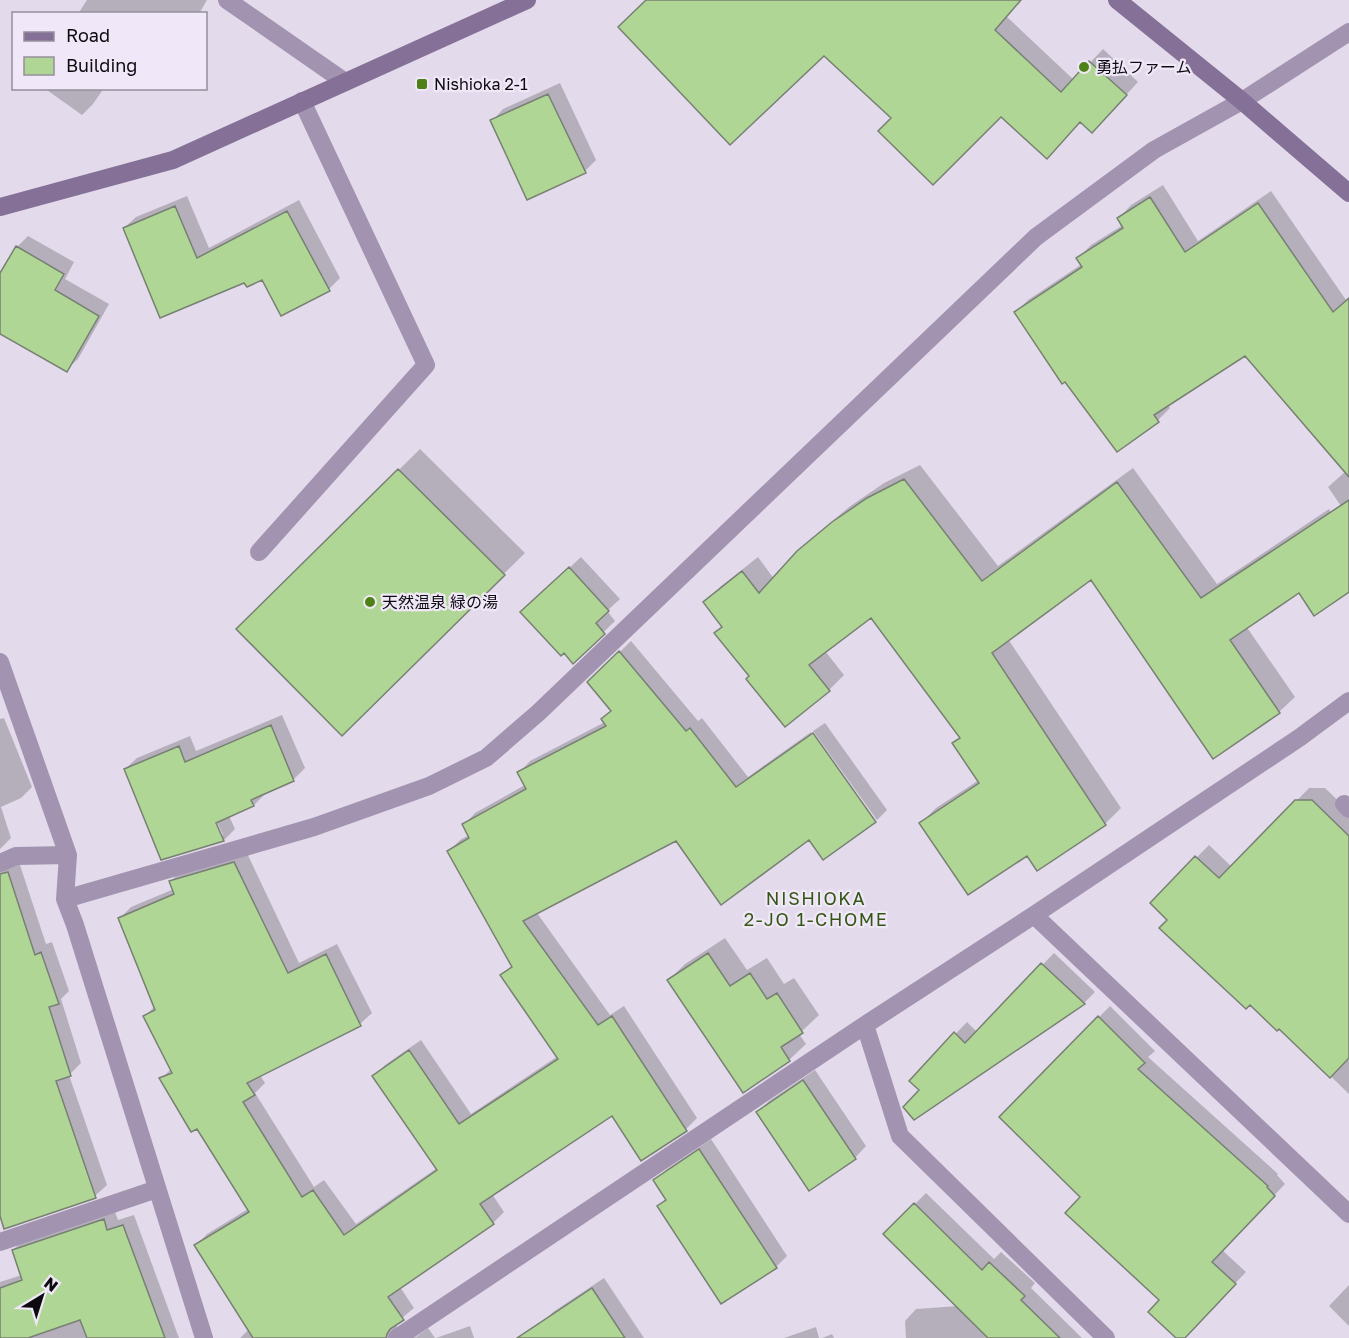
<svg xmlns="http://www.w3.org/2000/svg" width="1349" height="1338" font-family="'Golos Text','Noto Sans JP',sans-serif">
	<rect width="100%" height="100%" fill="#e3dbeb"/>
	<path fill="#0003" fill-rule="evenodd" d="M87 0H207L199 14H78Z
		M647 0H1021L1007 17 1074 80 1103 49 1138 82 1105 118 1081 120 1001 115 894 118 824 54Z
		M560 83 596 160 585 171 492 121 503 109Z
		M44 88H104L93 104 82 115Z
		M1163 185 1198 241 1271 191 1346 300 1349 298V518L1328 487 1346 471 1245 354 1168 405 1170 408 1158 420 1016 312 1028 300 1082 264 1078 258 1091 245 1123 225 1119 218 1131 205Z
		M187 196 209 248 299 200 340 278 329 289 262 277 245 281 124 228 136 217Z
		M28 236 74 262 65 279 109 304 78 359 66 370 0 332V276L17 247Z
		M420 449 525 553 342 734 238 629Z
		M920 465 998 566 1133 468 1217 584 1329 509 1349 539V591H1299L1246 626 1295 697 1279 712 1092 578 1008 639 1121 808 1105 824 1037 868 1027 854 921 823 936 808 979 780 954 743 960 737 871 616 825 651 844 675 829 690 750 676 723 626 705 602 720 587 758 557 774 579 815 536 849 507 884 483Z
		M581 557 620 599 607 611 615 621 573 662 564 651 534 601Z
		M631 641 698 721 702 718 748 777 811 732 874 822 810 838 676 840 537 913 610 1015 624 1006 697 1118 686 1129 642 1159 612 1114 492 1194 504 1212 493 1223 400 1287 414 1308 397 1322V1327L398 1332 407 1338H240L249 1329 196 1246 207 1234 248 1209 197 1127 161 1079 171 1069 144 1017 155 1006 120 918 131 907 174 889 171 881 182 870 246 851 299 963 337 944 372 1013 360 1024 260 1075 265 1083 255 1093 314 1187 324 1180 356 1224 437 1168 374 1076 385 1065 421 1040 471 1114 558 1056 502 976 513 964 449 851 460 840 469 835 464 825 475 813 525 785 519 773 530 761 605 722 612 710 589 682Z
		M282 715 305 768 294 779 264 792 265 794 254 805 229 816 235 829 224 840 162 858 125 769 137 758 190 736 196 751ZM214 816 223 835H220Z
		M4 718 32 787 21 798 1 807 11 838 0 849V719Z
		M825 723 887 810 877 820 813 731Z
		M1309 788H1325L1349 811V1094L1152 903 1209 845 1232 867Z
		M0 853V855L19 862 46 944 52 942 69 991 61 999 81 1063 69 1075 107 1185 95 1196 0 1212Z
		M725 938 747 970 767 958 784 984 794 978 819 1015 799 1034 806 1044 789 1060 743 1091 669 980 685 964Z
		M1054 953 1095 992 1084 1003 921 1090 911 1080 967 1022 977 1032Z
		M1110 1006 1155 1051 1148 1057 1278 1174 1277 1175 1285 1184 1222 1250 1246 1272 1183 1338H1179L1161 1300 1082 1197 1001 1117Z
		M815 1070 866 1146 855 1158 809 1188 758 1112 769 1101Z
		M711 1139 787 1256 776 1267 659 1206 667 1198 655 1180 667 1169Z
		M926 1193 994 1259 1001 1252 1035 1283 1031 1288 1082 1338H906L905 1321 916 1309 958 1306 885 1234Z
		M114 1209 118 1220 134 1215 179 1338H0V1282L22 1275 13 1250 24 1239Z
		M604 1278 644 1338H552L542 1323 553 1312Z
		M1349 1285V1326L1329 1306Z
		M470 1326 474 1338H436Z
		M816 1327 819 1338H784Z
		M428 1328 435 1338H411L416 1337Z
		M832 1334 834 1338H822Z"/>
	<path fill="#b0d695" stroke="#778072" stroke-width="1.5" d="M646 0H1021L995 30 1061 92 1089 61 1127 95 1092 133 1080 122 1047 159 1001 117 933 185 878 131 891 118 824 56 730 145 618 27Z
		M548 94 586 173 527 200 490 120Z
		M1150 197 1185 252 1258 203 1333 312 1349 298V477L1245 356 1154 415 1159 422 1117 452 1065 382 1062 384 1014 312 1082 267 1076 258 1123 228 1117 218Z
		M175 206 197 258 287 211 330 291 281 316 262 280 247 287 244 283 160 318 123 228Z
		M16 246 64 274 55 290 99 316 67 372 0 334V273Z
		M398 469 505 575 342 736 236 629Z
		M904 479 982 581 1117 482 1201 598 1349 500V592L1314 616 1299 593 1230 640 1280 713 1213 759 1091 580 992 653 1106 825 1037 871 1027 856 968 895 919 823 979 783 952 743 960 738 871 618 809 665 830 691 785 727 746 679 749 676 714 633 722 627 703 602 742 571 759 593 797 551 832 522 867 498Z
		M569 567 609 611 596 623 605 634 573 664 564 653 561 656 520 612Z
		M619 651 686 731 690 728 736 787 813 733 876 822 823 860 809 840 721 905 676 841 523 921 598 1025 612 1016 687 1131 641 1161 612 1116 480 1204 494 1224 388 1297 404 1320 390 1329 387 1334 386 1338H253L194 1245 249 1212 197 1129 191 1132 159 1078 172 1073 143 1016 155 1010 118 918 174 894 169 881 234 862 288 973 326 954 361 1026 247 1083 255 1095 243 1102 302 1197 313 1190 344 1235 437 1170 372 1076 409 1050 459 1124 558 1059 500 975 512 967 447 851 469 838 462 824 526 789 517 772 606 726 601 719 611 711 587 682Z
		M271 725 294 781 251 800 254 806 216 823 224 841 161 860 124 769 179 746 185 762Z
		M1295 800H1312L1349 836V1058L1330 1078 1279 1029 1277 1031 1250 1005 1246 1009 1159 928 1167 920 1150 903 1195 856 1219 878Z
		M8 872 35 955 41 952 59 1004 49 1007 71 1076 56 1081 96 1198 4 1229 0 1216V874Z
		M708 953 730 986 750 973 767 999 777 993 803 1033 781 1047 790 1061 743 1093 667 980Z
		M1041 963 1085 1004 914 1120 903 1107 919 1090 909 1081 954 1032 965 1043Z
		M1098 1016 1145 1063 1138 1069 1268 1186 1267 1187 1275 1196 1212 1262 1236 1284 1185 1338H1176L1148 1312 1159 1300 1065 1213 1080 1197 999 1117Z
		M803 1080 856 1159 809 1191 756 1112Z
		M699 1149 777 1268 721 1304 657 1206 666 1200 653 1180Z
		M914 1203 982 1270 989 1262 1025 1296 1021 1300 1060 1338H988L883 1234Z
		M104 1219 107 1230 123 1225 165 1338H87L80 1320 28 1338H0V1288L22 1280 12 1250Z
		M592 1288 625 1338H517Z"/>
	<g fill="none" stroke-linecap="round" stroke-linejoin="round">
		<path stroke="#a294b0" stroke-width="18" d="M259 552 426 365 302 101"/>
		<path stroke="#a294b0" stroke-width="18" d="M227 0 345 82
			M0 662 68 855 65 899 75 925 204 1338
			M1344 804 1349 809
			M0 863 16 856 68 855
			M65 899 314 827 429 786 486 758 538 713 1036 237 1154 150 1242 101 1349 32
			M1034 915 1349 1214
			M865 1025 900 1136 1106 1338
			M0 1242 157 1189
			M397 1338 865 1025 1034 915 1299 738 1349 701"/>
		<path stroke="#857098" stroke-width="18" d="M1117 0 1242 101 1349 193
			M0 207 173 160 527 0"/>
	</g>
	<g fill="#4e8216" stroke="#f0e8f8" stroke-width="2">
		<circle cx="1084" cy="67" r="6"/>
		<rect x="416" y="78" width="12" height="12" rx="3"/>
		<circle cx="370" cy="602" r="6"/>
	</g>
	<g text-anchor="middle" stroke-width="4.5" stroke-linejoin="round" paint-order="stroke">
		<g font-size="16" fill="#0d0a0f" stroke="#f0e8f8" text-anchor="start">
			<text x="1096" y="73">勇払ファーム</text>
			<text x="434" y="90">Nishioka 2-1</text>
			<text x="382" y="608">天然温泉 緑の湯</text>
		</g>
		<g font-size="18" letter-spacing="1.5" fill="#355715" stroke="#f0e8f8">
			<text x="816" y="905">NISHIOKA<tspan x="816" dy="21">2-JO 1-CHOME</tspan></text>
		</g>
	</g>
	<rect x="12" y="12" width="195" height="78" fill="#f0e8f8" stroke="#958f9b" stroke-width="1.5"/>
	<rect x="24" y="32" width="30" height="9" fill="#857098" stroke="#958f9b" stroke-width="1.5"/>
	<text x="66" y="42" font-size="18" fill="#0d0a0f">Road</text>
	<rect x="24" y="57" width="30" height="18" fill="#b0d695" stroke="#958f9b" stroke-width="1.5"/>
	<text x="66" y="72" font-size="18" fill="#0d0a0f">Building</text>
	<g transform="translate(42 1296) rotate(38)" stroke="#f0e8f8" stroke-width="4.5" paint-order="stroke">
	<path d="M0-4.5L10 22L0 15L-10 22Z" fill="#0d0a0f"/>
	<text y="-9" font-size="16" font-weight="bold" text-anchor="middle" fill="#0d0a0f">N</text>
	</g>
</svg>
